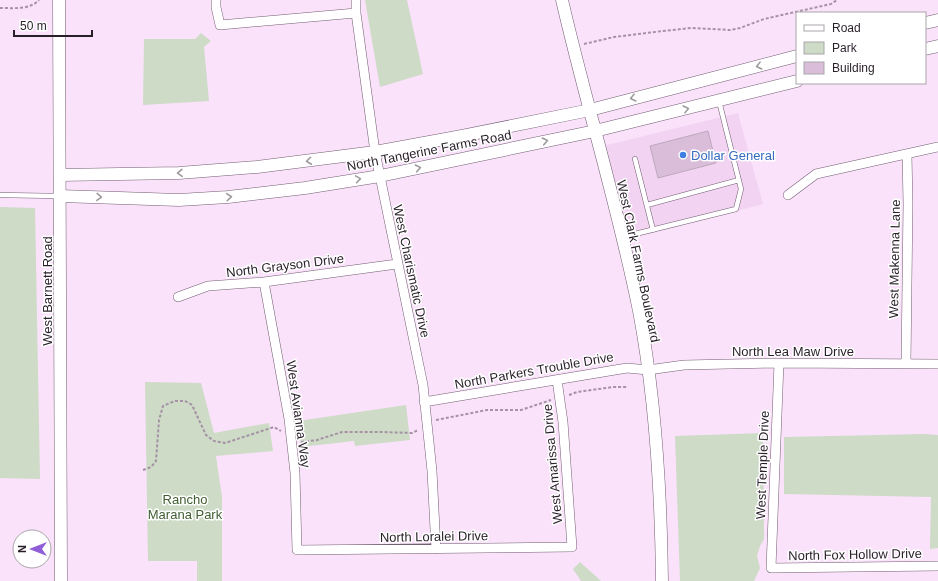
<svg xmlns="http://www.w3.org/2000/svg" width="938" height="581" font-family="Arial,sans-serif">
	<rect width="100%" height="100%" fill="#fae2fa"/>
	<path fill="#f2d4f2" d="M738 113 763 204 622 241 599 147Z"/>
	<path fill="#cddbc7" d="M365 0H407L423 74 380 87Z
		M201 33 211 41 204 47 209 101 143 105 144 39H195Z
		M0 207 35 208 40 479 0 478Z
		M145 382 201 383 214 433 269 423 273 451 216 456 222 497V581H197V561H148Z
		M406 405 410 440 355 446 354 441 301 447 298 421Z
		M763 433 764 539 760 546 757 556 760 568 754 581H680L675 436Z
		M925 434 938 435V548L930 549 931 497 784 494V437Z
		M580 562 601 581H581L573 569Z"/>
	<path fill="#dabed9" stroke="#bfa8be" d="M708 131 716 163 658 178 650 146Z"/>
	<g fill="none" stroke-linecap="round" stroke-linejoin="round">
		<g stroke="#725e72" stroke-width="5.5">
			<path id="lane" d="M635 159 653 230
				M0 195 58 196
				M647 205 739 180
				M623 237 736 209 741 189 719 101"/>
		</g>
		<g stroke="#725e72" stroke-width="10">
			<path id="street" d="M216 0V7L220 25 356 13
				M356 0V13L375 152 423 385 432 471 436 549
				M788 195 816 174 938 147
				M264 282 289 419 295 473 297 550 572 547 563 422 557 380
				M178 297 208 286 264 282 397 264
				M779 363 771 568 938 566
				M906 364 908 204 907 154
				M424 402 627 368 648 370 684 365 779 363 938 364"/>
		</g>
		<g stroke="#725e72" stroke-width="13">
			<path id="secondary" d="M59 0 61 581
				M562 0C586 104 618 206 639 311 656 400 661 490 662 581
				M925 23 938 20
				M925 49 938 46
				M60 175 179 173 257 167 375 152 462 136 590 110 797 56
				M60 196 179 200 228 197 305 188 380 176 595 131 797 81"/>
		</g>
		<path stroke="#a593a5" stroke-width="2" stroke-dasharray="3 2" stroke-linecap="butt" d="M0 8C13 8 30 10 39 0
			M584 44 614 37 663 31 691 28 730 30 740 28 764 19 831 4 837 0
			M569 395 577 392 613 387H628
			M436 420 487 410H521L551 400
			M301 442 317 440 342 432H381L412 433 418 430
			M143 470 151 467 156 461 159 420 163 406 175 401H185L192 405 206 435 214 441 225 443 274 427 281 431"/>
		<use href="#lane" stroke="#fff" stroke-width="4.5"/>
		<use href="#street" stroke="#fff" stroke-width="9"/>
		<use href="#secondary" stroke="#fff" stroke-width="12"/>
	</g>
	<defs><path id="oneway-chevron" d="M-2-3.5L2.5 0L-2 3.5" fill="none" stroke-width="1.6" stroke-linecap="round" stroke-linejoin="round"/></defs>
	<g stroke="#9e9a9e">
		<use href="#oneway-chevron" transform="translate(759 66) rotate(166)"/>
		<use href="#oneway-chevron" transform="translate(633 98) rotate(166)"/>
		<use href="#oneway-chevron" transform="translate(686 109) rotate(-14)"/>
		<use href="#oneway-chevron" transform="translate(545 141) rotate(-12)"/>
		<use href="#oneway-chevron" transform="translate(309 161) rotate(173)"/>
		<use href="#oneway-chevron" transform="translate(418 168) rotate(-12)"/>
		<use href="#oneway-chevron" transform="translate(180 173) rotate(177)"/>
		<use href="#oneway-chevron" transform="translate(358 179) rotate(-9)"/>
		<use href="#oneway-chevron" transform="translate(99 197) rotate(2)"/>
		<use href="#oneway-chevron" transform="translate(229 197) rotate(-5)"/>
	</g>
	<circle fill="#3f7fe0" stroke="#fff" stroke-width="1.5" cx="683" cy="155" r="4"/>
	<g text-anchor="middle" stroke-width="3" stroke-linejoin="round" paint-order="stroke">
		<g font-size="13" fill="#281f28" stroke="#fff">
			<text transform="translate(429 150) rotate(-11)" y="5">North Tangerine Farms Road</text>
			<text transform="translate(894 259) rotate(-89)" y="5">West Makenna Lane</text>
			<text transform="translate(639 261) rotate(78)" y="5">West Clark Farms Boulevard</text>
			<text transform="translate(285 265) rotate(-7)" y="5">North Grayson Drive</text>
			<text transform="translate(412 271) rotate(78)" y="5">West Charismatic Drive</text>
			<text transform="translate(47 291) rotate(-90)" y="5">West Barnett Road</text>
			<text x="793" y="356">North Lea Maw Drive</text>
			<text transform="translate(534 370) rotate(-10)" y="5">North Parkers Trouble Drive</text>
			<text transform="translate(299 414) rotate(82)" y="5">West Avianna Way</text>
			<text transform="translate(552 464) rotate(-95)" y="5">West Amarissa Drive</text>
			<text transform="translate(762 465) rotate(-88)" y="5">West Temple Drive</text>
			<text transform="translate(434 536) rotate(-1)" y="5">North Loralei Drive</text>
			<text transform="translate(855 554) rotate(-1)" y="5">North Fox Hollow Drive</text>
		</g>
		<g font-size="13" fill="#366cbe" stroke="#fff" text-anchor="start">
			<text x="691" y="160">Dollar General</text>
		</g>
		<g font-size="13" fill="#405e31" stroke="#fff">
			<text x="185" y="504">Rancho<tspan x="185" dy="15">Marana Park</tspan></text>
		</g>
	</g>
	<rect x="796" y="12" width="130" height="72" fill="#ffffff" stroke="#a9a5a9"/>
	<rect x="804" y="25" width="20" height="6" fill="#ffffff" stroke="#a9a5a9"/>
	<text x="832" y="32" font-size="12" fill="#281f28">Road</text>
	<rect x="804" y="42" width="20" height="12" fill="#cddbc7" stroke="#a9a5a9"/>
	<text x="832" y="52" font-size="12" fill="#281f28">Park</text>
	<rect x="804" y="62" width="20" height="12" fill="#dabed9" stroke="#a9a5a9"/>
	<text x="832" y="72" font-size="12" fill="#281f28">Building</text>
	<g transform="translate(32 549) rotate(270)"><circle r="19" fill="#ffffff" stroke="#a9a5a9"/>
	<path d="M0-3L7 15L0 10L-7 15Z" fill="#905fd8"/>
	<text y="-6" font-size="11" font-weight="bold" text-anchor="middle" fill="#281f28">N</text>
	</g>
	<path d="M14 30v6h78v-6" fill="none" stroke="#281f28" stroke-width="2"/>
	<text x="20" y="30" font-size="12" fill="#281f28" stroke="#ffffff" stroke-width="3" paint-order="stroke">50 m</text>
</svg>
